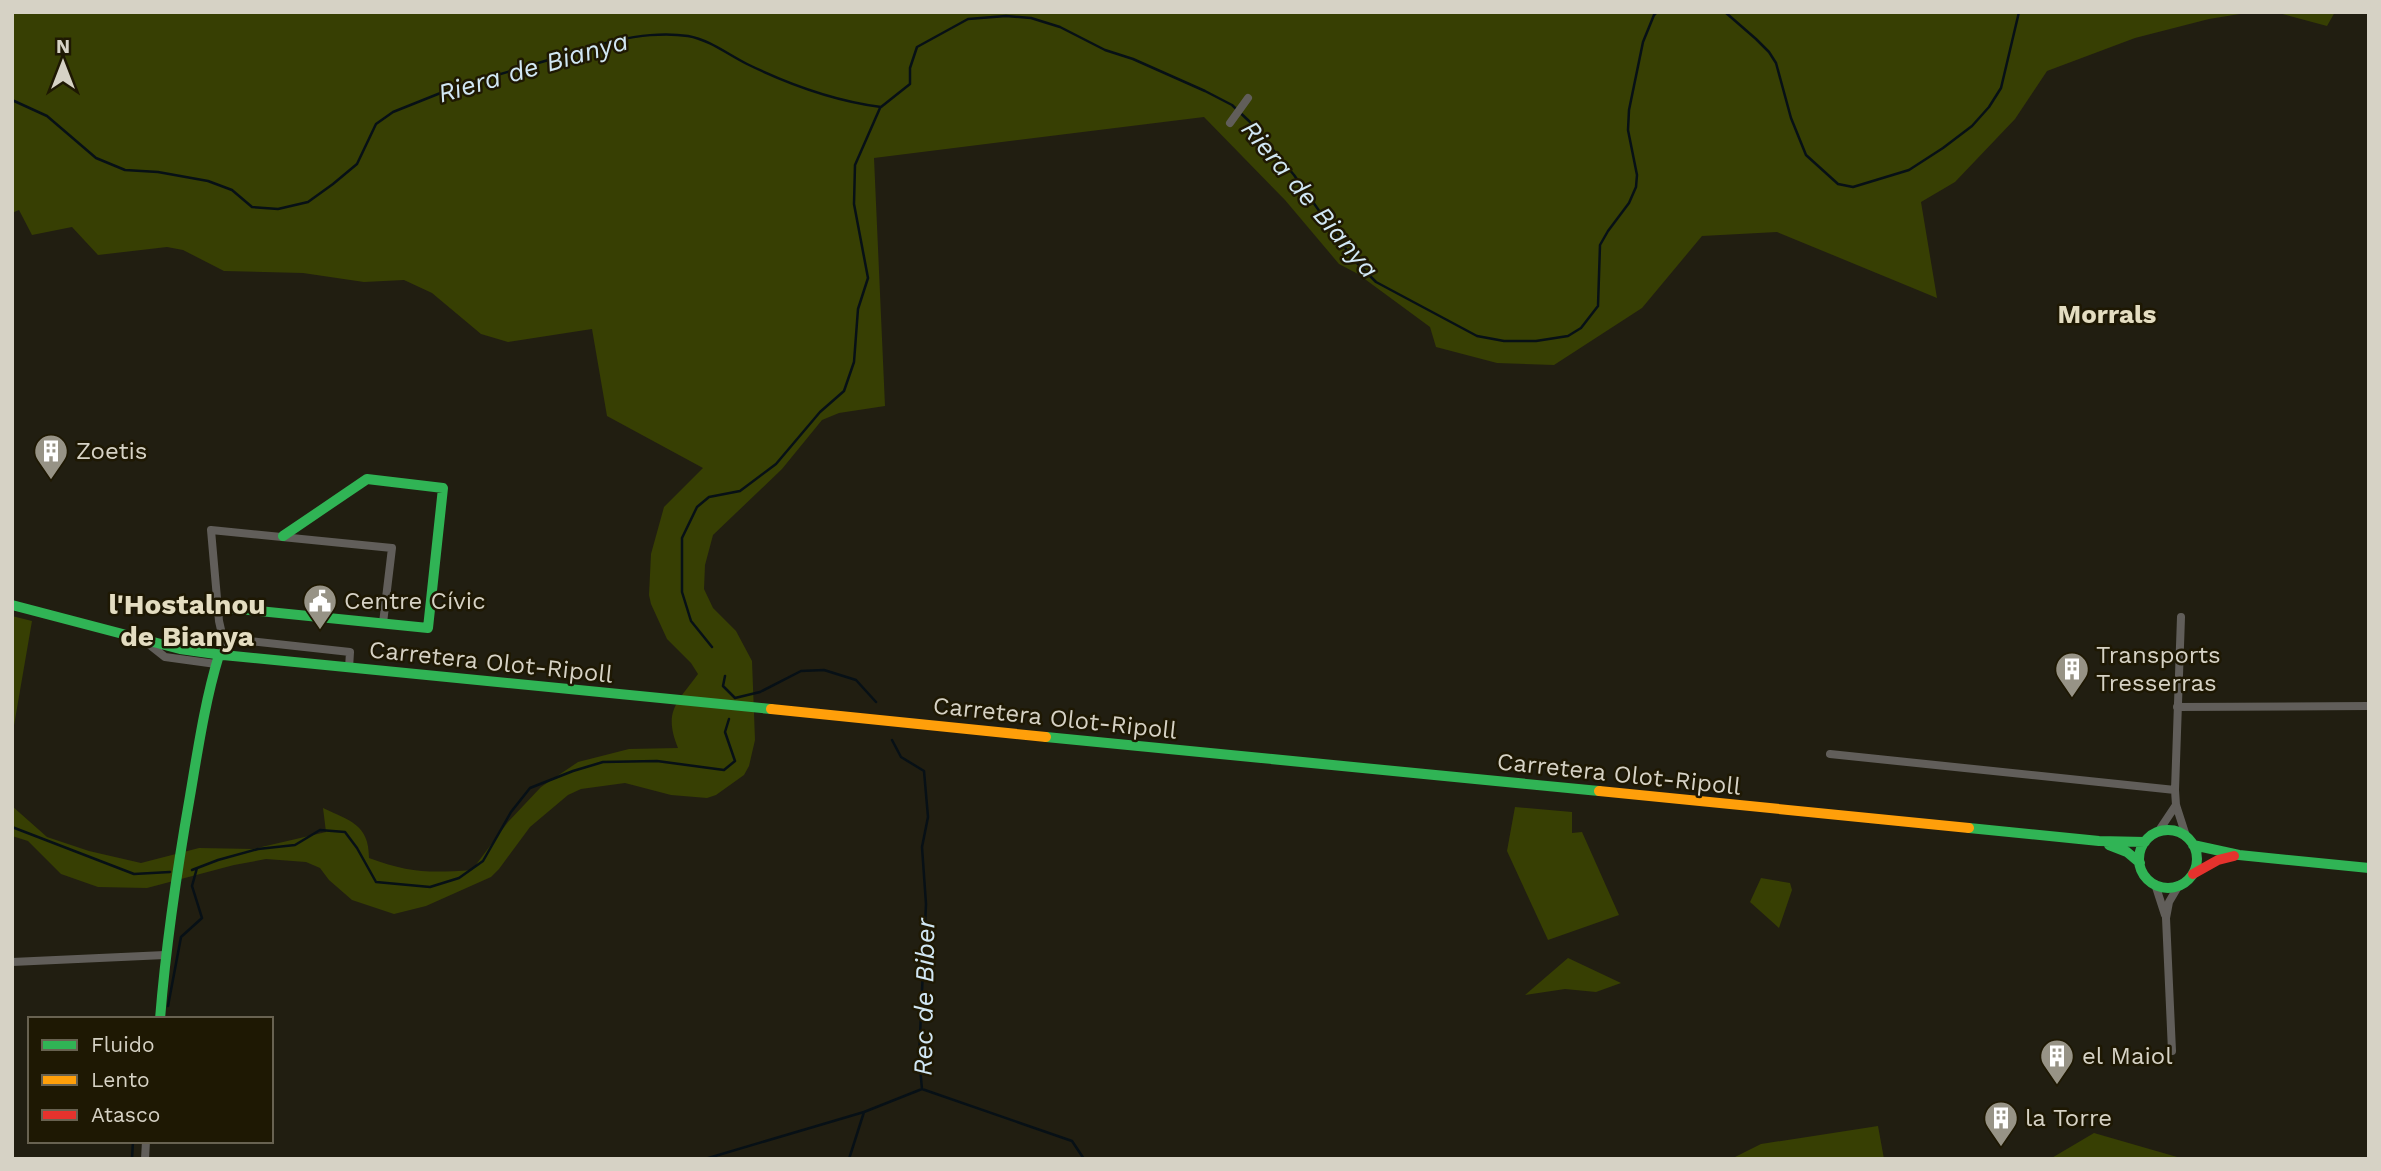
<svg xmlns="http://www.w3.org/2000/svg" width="2381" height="1171" font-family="'Work Sans',sans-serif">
	<rect width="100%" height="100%" fill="#211e11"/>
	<path fill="#373f03" d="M12 12H2252L2209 19 2135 38 2047 71 2015 119 1955 182 1921 202 1937 298 1777 232 1702 236 1642 308 1554 365 1497 363 1436 347 1430 327 1358 274 1339 264 1285 200 1204 117 874 158 885 406 839 413 822 420 782 469 713 535 705 565 704 589 713 608 736 631 752 661 755 740 749 766 744 775 716 795 707 798 671 795 625 783 581 789 568 795 530 827 499 869 491 877 426 906 394 914 352 900 329 880 320 868 306 862 266 859 234 865 147 888 98 887 61 874 28 841 12 836V806L47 837 89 851 141 863 199 848 253 849 326 832 323 808C350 821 369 824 369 858 409 873 430 873 472 870L508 822 541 787 578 762 629 749 678 748C663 711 677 703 698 674L691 663 667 639 651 604 649 595 651 554 664 507 703 468 607 416 592 329 508 342 481 334 432 293 404 280 364 282 303 273 224 271 183 250 167 247 98 255 72 227 32 235 19 210 12 213Z
		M2275 12H2335L2327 26Z
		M12 616 32 621 12 737Z
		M1515 807 1572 812V833L1582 832 1619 915 1548 940 1507 851Z
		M1761 878 1790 883 1792 890 1779 928 1750 902Z
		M1568 958 1621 983 1596 992 1565 989 1525 995Z
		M1878 1126 1884 1159H1731L1761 1144Z
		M2094 1133 2184 1159H2050Z"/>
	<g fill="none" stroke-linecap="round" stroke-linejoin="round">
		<path stroke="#071016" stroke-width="2.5" d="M1725 12 1756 39 1769 52 1776 63 1791 118 1806 155 1838 184 1853 187 1909 170 1943 148 1972 126 1989 107 2001 88 2019 12
			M12 100 47 116 96 158 125 170 158 172 208 181 232 190 252 207 278 209 308 202 333 184 357 164 376 124 393 112 453 88 613 41C638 36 662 32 688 36 710 40 727 54 747 64 788 84 835 101 881 107L910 84V68L917 47 968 19 1006 16 1031 18 1060 27 1105 50 1133 59 1205 91 1232 105 1250 122 1294 175 1353 259 1376 282 1477 336 1504 341H1536L1568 336 1581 328 1598 306 1600 245 1608 231 1629 203 1636 187 1637 175 1628 130 1629 110 1643 42 1654 15 1657 12
			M712 647 691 621 682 592V538L697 507 709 497 740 491 776 464 820 412 844 391 854 362 858 309 868 278 854 204 855 165 880 108
			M725 676 723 686 735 698 760 692 801 671 824 670 856 680 876 702
			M892 740 901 757 924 771 928 817 922 847 926 904 919 1057 922 1089 1072 1141 1084 1159
			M12 827 134 874 170 872
			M192 870 218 860 258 849 295 845 320 830 345 832 357 848 376 882 430 887 459 878 483 861 511 812 530 788 573 771 603 762 657 761 724 770 735 761 725 732 729 719
			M168 1006 181 937 202 918 192 886 197 868
			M132 1159 133 1141
			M705 1159 864 1112
			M849 1159 864 1112 922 1089"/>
		<path stroke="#615e5a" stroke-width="8" d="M1230 123 1248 98
			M2181 617 2175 790 2176 805 2186 836
			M146 642 165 657 216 664
			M162 645 168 639 177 637 203 638 217 635 241 640 350 652 349 668
			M223 655 224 643 219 621 211 530 392 548 383 623
			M2177 707 2369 706
			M1830 754 2175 790
			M2158 832 2176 805
			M2155 884 2165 915
			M12 962 165 955
			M2172 1051 2166 918 2169 902 2179 885
			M145 1159 146 1141"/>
		<path stroke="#30b455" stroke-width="10" d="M12 605 180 649 223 655 771 709
			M218 607 428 628 443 488 367 479 283 536
			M1046 737 1599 791
			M1969 828 2099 841 2145 842
			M2139 859a29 29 0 1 1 58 0a29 29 0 1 1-58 0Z
			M2109 845 2127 852 2140 863
			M2193 845 2239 855 2369 868
			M160 1019C166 944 177 870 190 796 198 749 205 701 219 655"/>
		<path stroke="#ff9f0a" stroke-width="10" d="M771 709 1046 737
			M1599 791 1969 828"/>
		<path stroke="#e5322d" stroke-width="10" d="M2193 874 2218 860 2234 856"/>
	</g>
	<defs>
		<g id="building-pin" transform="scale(1.75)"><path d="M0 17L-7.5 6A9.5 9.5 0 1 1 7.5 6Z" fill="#979386" stroke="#1e1803"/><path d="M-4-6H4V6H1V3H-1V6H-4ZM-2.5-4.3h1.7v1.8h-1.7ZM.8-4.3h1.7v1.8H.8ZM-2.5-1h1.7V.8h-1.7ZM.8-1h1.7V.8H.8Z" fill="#fff"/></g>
		<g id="civic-pin" transform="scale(1.75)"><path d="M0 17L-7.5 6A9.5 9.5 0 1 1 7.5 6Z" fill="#979386" stroke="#1e1803"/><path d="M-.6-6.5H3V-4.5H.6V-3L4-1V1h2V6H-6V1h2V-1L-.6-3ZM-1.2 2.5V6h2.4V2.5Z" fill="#fff"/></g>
	</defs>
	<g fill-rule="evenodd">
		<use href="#building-pin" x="51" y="451"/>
		<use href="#civic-pin" x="320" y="601"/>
		<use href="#building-pin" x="2072" y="669"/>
		<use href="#building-pin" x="2057" y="1056"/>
		<use href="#building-pin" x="2001" y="1118"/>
	</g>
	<g text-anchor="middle" stroke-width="5" stroke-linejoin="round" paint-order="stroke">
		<g font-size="24" fill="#d6d2c5" stroke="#1e1803" text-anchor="start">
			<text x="76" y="459">Zoetis</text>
			<text x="344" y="609">Centre Cívic</text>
			<text x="2096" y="663">Transports<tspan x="2096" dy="28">Tresserras</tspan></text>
			<text x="2082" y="1064">el Maiol</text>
			<text x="2025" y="1126">la Torre</text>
		</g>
		<g font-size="24" fill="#d6d2c5" stroke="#1e1803">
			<text transform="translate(491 662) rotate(6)" y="8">Carretera Olot-Ripoll</text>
			<text transform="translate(1055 718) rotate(6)" y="8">Carretera Olot-Ripoll</text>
			<text transform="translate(1619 774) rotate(6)" y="8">Carretera Olot-Ripoll</text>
		</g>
		<g font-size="26" font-style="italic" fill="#d1e7f4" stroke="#1e1803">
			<text transform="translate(533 67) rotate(-16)" y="9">Riera de Bianya</text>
			<text transform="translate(1310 199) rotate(50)" y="9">Riera de Bianya</text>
			<text transform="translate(924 997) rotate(-89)" y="9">Rec de Biber</text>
		</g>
		<g font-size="26" font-weight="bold" fill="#e4ddc1" stroke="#1e1803">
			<text x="2107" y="323">Morrals</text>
		</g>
		<g font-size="28" font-weight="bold" fill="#e4ddc1" stroke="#1e1803">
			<text x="187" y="614">l'Hostalnou<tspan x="187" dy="32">de Bianya</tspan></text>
		</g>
	</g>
	<rect width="2381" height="1171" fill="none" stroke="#d6d2c5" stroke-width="28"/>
	<rect x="28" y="1017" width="245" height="126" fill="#1e1803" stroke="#686251" stroke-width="2"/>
	<rect x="42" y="1040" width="35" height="10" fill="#30b455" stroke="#686251" stroke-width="2"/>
	<text x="91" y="1052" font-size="21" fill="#d6d2c5">Fluido</text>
	<rect x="42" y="1075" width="35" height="10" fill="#ff9f0a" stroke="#686251" stroke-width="2"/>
	<text x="91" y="1087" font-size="21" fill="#d6d2c5">Lento</text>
	<rect x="42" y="1110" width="35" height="10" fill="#e5322d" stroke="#686251" stroke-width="2"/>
	<text x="91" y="1122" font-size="21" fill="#d6d2c5">Atasco</text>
	<g transform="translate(63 63)" stroke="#1e1803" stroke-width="5" paint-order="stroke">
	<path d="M0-5L12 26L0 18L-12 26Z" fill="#d6d2c5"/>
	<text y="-10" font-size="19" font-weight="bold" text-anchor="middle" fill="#d6d2c5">N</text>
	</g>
</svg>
